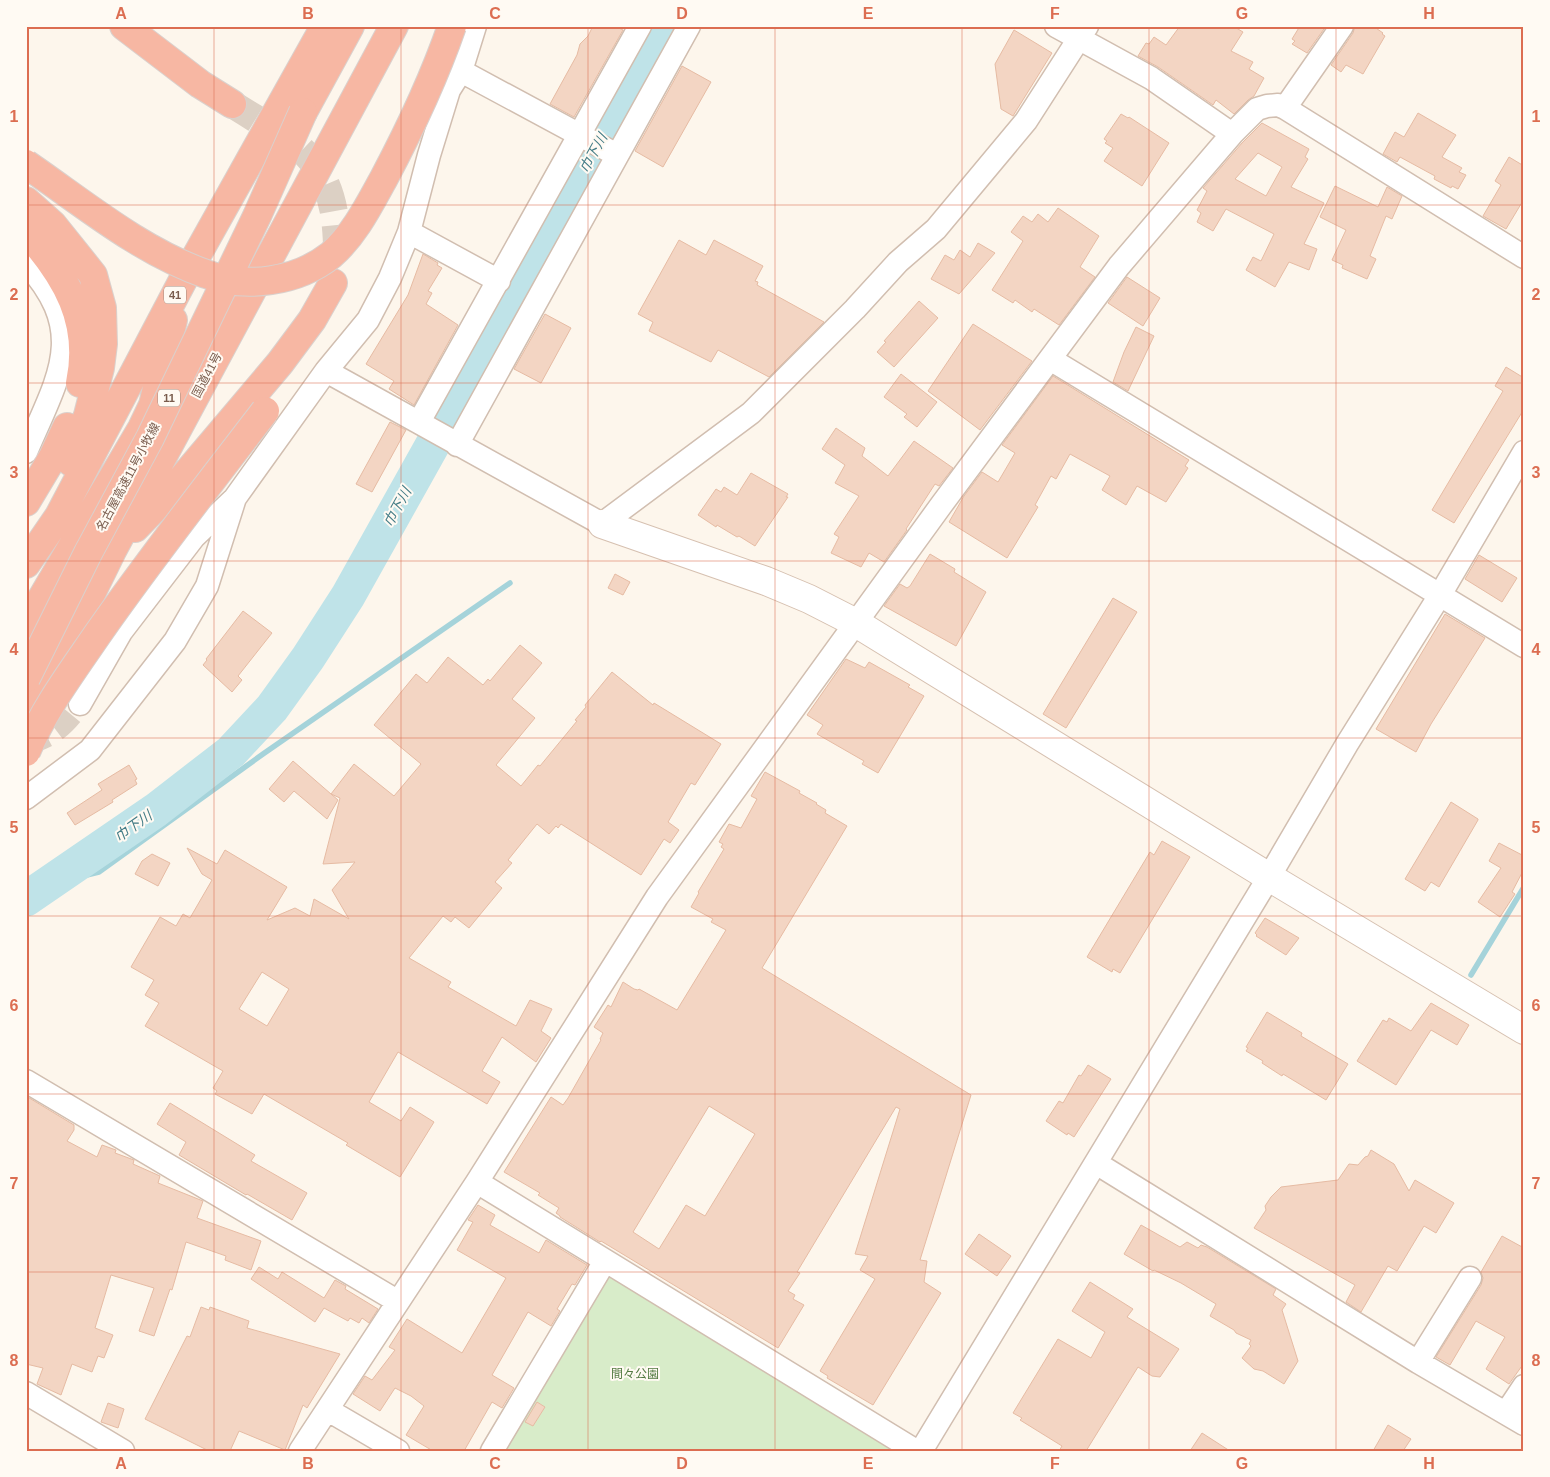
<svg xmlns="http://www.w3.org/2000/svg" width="1550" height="1477" font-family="Helvetica,'Noto Sans JP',sans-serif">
	<rect width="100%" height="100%" fill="#fdf6ec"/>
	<path fill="#d8ecc9" d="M618 1271 895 1451H500L603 1278Z"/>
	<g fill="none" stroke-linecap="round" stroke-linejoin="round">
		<path stroke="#a5d3da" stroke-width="5.5" d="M46 885 99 872 263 754 510 583
			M1471 975 1524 887"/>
		<path stroke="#bfe3e8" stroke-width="35" d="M26 899 156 810 231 752 272 708 308 658 348 596 433 444 546 234 662 26"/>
	</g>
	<path fill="#f3d5c3" stroke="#e6bba3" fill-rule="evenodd" d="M593 26H615L623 30 574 117 550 104 577 55 580 44 588 36Z
		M1180 26H1233L1243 32 1231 51 1253 62 1249 69 1264 78 1254 96 1248 100 1234 114 1216 100 1213 105 1158 67 1138 56 1146 43 1149 44 1154 37 1166 45Z
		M1300 26H1326L1307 53 1292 44 1295 41 1292 39Z
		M1355 26H1373L1383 33 1382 34 1385 36 1363 74 1346 65 1341 72 1331 65 1353 33Z
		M1014 30 1052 53 1013 116 1001 109 995 64Z
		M682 66 711 82 663 167 635 151Z
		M1418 113 1456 135 1442 157 1462 168 1459 172 1466 175 1458 189 1452 186 1451 188 1434 179 1435 176 1400 157 1397 162 1383 154 1395 132 1404 137Z
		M1121 114 1128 118 1129 117 1169 143 1142 186 1104 161 1113 148 1105 143 1107 141 1104 139Z
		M1262 123 1309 149 1305 157 1308 159 1291 187 1324 203 1304 244 1317 249 1309 270 1289 262 1275 287 1246 270 1253 257 1261 261 1274 234 1226 209 1213 231 1197 222 1201 213 1197 210 1207 191 1203 188 1242 143ZM1258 153 1282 167 1266 196 1235 179Z
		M1509 157 1524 166V199L1506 229 1483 216 1501 185 1495 181Z
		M1335 186 1378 207 1387 187 1402 196 1392 219 1386 216 1370 256 1376 259 1367 279 1342 268 1343 265 1332 260 1346 230 1320 217Z
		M1058 208 1099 236 1080 267 1095 277 1059 325 1034 309 1032 312 1015 300 1013 303 992 290 1023 241 1011 232 1023 216 1032 222 1038 214 1048 222Z
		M679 240 706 255 714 240 763 266 755 281 758 282 757 285 824 322 769 377 718 350 711 362 649 331 653 322 638 314Z
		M978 243 995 253 959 294 931 279 945 255 954 260 960 250 970 257Z
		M423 254 438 263 437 265 442 268 428 291 432 293 426 304 458 325 414 405 389 389 394 381 366 364 408 295Z
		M1127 277 1160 298 1143 326 1108 303Z
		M919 301 938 318 894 367 877 352 886 342 884 341Z
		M545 314 571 328 541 383 514 369Z
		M973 324 1032 361 980 430 928 391Z
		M1136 327 1154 336 1128 391 1113 382 1124 352Z
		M1506 367 1524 378V409L1454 523 1432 510 1503 391 1495 386Z
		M901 374 937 402 917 427 904 417 907 414 884 397Z
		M1053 376 1189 460 1185 466 1188 468 1166 502 1137 486 1126 505 1102 490 1110 476 1070 454 1056 479 1051 476 1035 505 1038 507 1007 558 949 522 964 496 982 472 998 482 1015 453 1002 445Z
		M390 422 406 430 372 492 356 484Z
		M836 428 865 448 862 456 888 476 914 441 953 468 939 486 935 484 906 529 907 530 884 562 869 553 861 567 831 553 839 537 834 534 859 496 835 483 845 465 822 449Z
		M751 473 788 494 786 497H788L755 546 739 536 737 537 717 525 716 527 698 515 716 489 721 492 724 487 737 495Z
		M930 554 955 569 954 572 986 592 956 646 884 606 900 584 907 588 910 586Z
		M1479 555 1517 578 1502 602 1465 579Z
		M615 574 630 582 623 595 608 588Z
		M1113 598 1137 612 1066 728 1043 714Z
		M243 611 272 633 238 676 242 680 232 692 203 665 207 660 206 659Z
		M1445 614 1485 638 1431 724 1416 752 1376 729Z
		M520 645 542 663 512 699 535 718 496 765 521 786 538 765 540 766 577 721 575 720 586 707 585 705 612 672 653 705 654 703 721 744 695 785 691 783 668 822 679 830 670 843 664 839 641 875 561 824 558 828 556 826 549 834 537 824 508 860 512 863 495 882 502 888 469 928 455 917 451 922 443 916 409 958 451 982 448 987 516 1026 530 1000 552 1009 541 1031 551 1038 536 1062 502 1037 482 1071 500 1082 487 1104 398 1052 369 1102 401 1121 410 1107 434 1122 400 1177 346 1145 348 1143 264 1094 252 1114 215 1094 217 1091 213 1088 223 1071 145 1026 159 1003 145 995 154 980 131 967 160 917 176 926 183 914 190 918 212 880 202 874 187 848 217 864 225 850 287 887 267 920 295 908 310 916 314 899 349 919 332 890 355 862 323 864 340 798 331 794 338 800 327 819 294 791 284 802 269 789 293 761 331 794 354 764 394 796 421 764 374 725 416 674 427 683 448 657 483 685 488 679 490 681ZM262 972 289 989 267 1026 239 1009Z
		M846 659 865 668 869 662 910 685 908 687 924 696 878 773 862 764 864 761 817 734 823 725 807 715Z
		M129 765 137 779 135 780 137 784 112 800 113 802 75 825 67 813 102 790 98 784Z
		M765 772 800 791 799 793 817 803 816 804 826 810 825 813 847 826 762 968 971 1095 920 1260 927 1261 924 1282 941 1293 873 1405 827 1378 828 1376 820 1371 875 1279 860 1270 868 1256 855 1254 900 1109 896 1107 797 1272 800 1273 788 1291 795 1295 793 1299 804 1305 778 1348 601 1241 600 1242 560 1217V1216L556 1213 559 1208 538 1195 540 1193 504 1172 551 1097 563 1105 568 1098 601 1040 600 1039 603 1033 594 1027 608 1005 611 1007 623 982 634 989 638 990 639 989 677 1010 726 930 711 922 713 919 691 907 699 893 698 892 724 849 721 847 723 844 719 842 729 824 741 828 757 799 751 796ZM709 1106 755 1134 705 1216 686 1205 659 1249 633 1232Z
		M1451 802 1478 819V820L1439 887 1431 882 1425 891 1405 879Z
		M1162 841 1190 857 1120 973 1113 969 1112 972 1087 957 1150 852 1154 855Z
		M1499 843 1524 856V869L1512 892 1515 894 1500 917 1478 902 1501 868 1489 861Z
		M152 854 170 863 158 886 135 874 142 861Z
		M1265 918 1299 938 1286 955 1256 936 1257 935 1255 933Z
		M1431 1003 1469 1025 1457 1045 1431 1030 1396 1085 1357 1061 1383 1020 1387 1022 1389 1018 1411 1031Z
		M1267 1012 1302 1033 1301 1036 1348 1064 1326 1100 1283 1074 1282 1076 1262 1063 1263 1061 1246 1051 1248 1048 1246 1047Z
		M1088 1065 1111 1079 1074 1137 1068 1133 1067 1135 1046 1121 1059 1101 1063 1103 1079 1075 1081 1076Z
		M26 1096 74 1125V1130L67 1141 97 1157 102 1145 116 1150 115 1153 134 1160 133 1164 160 1176 158 1183 203 1201 197 1218 261 1241 251 1270 225 1260 226 1256 186 1242 172 1290 170 1289 154 1336 139 1331 154 1288 111 1275 95 1328 113 1335 104 1358 98 1356 92 1372 72 1364 61 1395 37 1384 43 1368 26 1364Z
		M170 1103 255 1155 251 1161 307 1193 292 1220 247 1194 246 1195 179 1155 186 1142 157 1124Z
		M1371 1150 1394 1164 1409 1191 1415 1180 1454 1203 1436 1233 1424 1226 1397 1271 1388 1266 1361 1312 1346 1302 1355 1285 1254 1228 1266 1210 1265 1206 1271 1197 1281 1187 1338 1180 1349 1164 1358 1165 1365 1157 1368 1156Z
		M478 1205 495 1215 490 1225 539 1253 546 1240 587 1265 575 1285 572 1284 557 1309 560 1311 551 1326 528 1312 492 1375 514 1388 502 1408 492 1402 464 1451H433L406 1435 424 1406 411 1396 395 1388 380 1411 353 1394 365 1376 372 1380 395 1350 389 1347 407 1319 462 1353 506 1278 457 1250 473 1222 468 1220Z
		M1141 1225 1180 1247 1187 1242 1198 1248 1201 1245 1207 1247 1276 1289 1273 1295 1286 1304 1282 1310 1298 1361 1284 1384 1263 1371 1254 1369 1242 1358 1251 1346 1249 1344 1251 1340 1236 1333 1234 1330 1210 1316 1216 1304 1181 1283 1154 1270 1153 1271 1124 1254Z
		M979 1234 1011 1256 997 1276 965 1254Z
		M1502 1236 1524 1248V1363L1509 1384 1486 1369 1505 1337 1476 1321 1450 1365 1436 1357 1481 1285 1483 1278 1481 1272Z
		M259 1267 278 1279 282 1272 324 1298 335 1280 346 1286 345 1289 378 1309 369 1323 362 1318 359 1323 350 1318 348 1321 324 1308 315 1322 251 1279Z
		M1090 1282 1133 1309 1127 1317 1179 1349 1160 1377 1152 1376 1138 1367 1086 1451H1059L1062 1446 1020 1420 1022 1418 1013 1413 1058 1339 1091 1358 1105 1332 1072 1311Z
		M201 1307 209 1310 210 1307 249 1321 247 1328 340 1354 307 1408 303 1405 285 1450 239 1431 230 1451H209L145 1419 187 1336 190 1337Z
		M537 1402 545 1407 533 1426 525 1422Z
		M108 1403 124 1409 118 1428 101 1422Z
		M1388 1425 1411 1439 1403 1451H1373Z
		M1202 1433 1230 1451H1190Z"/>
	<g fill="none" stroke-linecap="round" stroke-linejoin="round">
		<path stroke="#dcd0c4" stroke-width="22" stroke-dasharray="22 11" stroke-linecap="butt" d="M26 743C51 739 66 724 80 704"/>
		<path stroke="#dcd0c4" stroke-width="28" stroke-dasharray="28 14" stroke-linecap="butt" d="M232 104C251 116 270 127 288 139 333 170 338 215 337 266"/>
		<g stroke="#d1beb0" stroke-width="25">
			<path id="street" d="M1056 26 1151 78 1232 134
				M461 71 617 155
				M1285 108 1342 26
				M409 232 499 281
				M26 263C90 333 58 377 26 452
				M1050 359 1524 646
				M326 371 602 524 751 413 855 309 898 262 936 229 1026 121 1087 26
				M419 422 640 26
				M457 445 689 26
				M80 704 121 632 194 537 233 500
				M26 798 90 750 175 641 207 586 235 498 326 371 368 320 390 278 409 232 429 155 449 90 461 71 475 26
				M26 1081 397 1301
				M1096 1163 1418 1362 1524 1424
				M477 1182 916 1451
				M1418 1362 1470 1278
				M26 1393 123 1451
				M328 1410 398 1451
				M1506 1413 1524 1386
				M300 1451 477 1182 657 897 942 504 1119 266 1232 134 1257 109 1267 106 1278 105 1285 108 1524 257
				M492 1451 605 1261
				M921 1451 1269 877 1347 744 1440 595 1524 452"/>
		</g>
		<g stroke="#d6c0b0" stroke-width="30">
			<path id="secondary" d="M602 524 766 581 809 599 856 623 1269 877 1524 1030"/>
		</g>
		<g stroke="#dad1cd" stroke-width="30">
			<path id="highway" d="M124 26 200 84 232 104
				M303 112 350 26
				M26 201 53 225 93 275 102 308 103 344 100 368 88 415 71 462
				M26 231C66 276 93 321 80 383
				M26 502 53 457 67 427
				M135 528 176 486 280 363 312 320 333 283
				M26 564 59 516 183 280 325 26
				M26 625 142 428 153 405 173 320
				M30 718 112 551 394 26"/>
		</g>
		<use href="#street" stroke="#fff" stroke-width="22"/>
		<use href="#secondary" stroke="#fff" stroke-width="28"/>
		<use href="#highway" stroke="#f7b7a3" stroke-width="28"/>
		<g stroke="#dad1cd" stroke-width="30" stroke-linecap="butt">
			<path id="highway-bridge" d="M26 164C83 203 140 251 206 274 246 289 297 282 331 255 355 234 369 205 384 178 410 129 434 78 452 26
				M26 678 88 553 150 438 257 216 303 112
				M26 752C44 709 71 673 97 635 150 559 208 485 265 411"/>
		</g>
		<use href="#highway-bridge" stroke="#f7b7a3" stroke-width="28"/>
	</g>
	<path fill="none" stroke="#dc6d51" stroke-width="1" stroke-opacity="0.55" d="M214 26V1451M401 26V1451M588 26V1451M775 26V1451M962 26V1451M1149 26V1451M1336 26V1451M26 205H1524M26 383H1524M26 561H1524M26 738H1524M26 916H1524M26 1094H1524M26 1272H1524"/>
	<g text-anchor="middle" stroke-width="4" stroke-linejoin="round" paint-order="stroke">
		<g fill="#fffaf3" stroke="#a28b7f" stroke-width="1">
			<rect x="164" y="286.5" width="22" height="17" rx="4"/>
			<rect x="158" y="389.5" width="22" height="17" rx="4"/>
		</g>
		<g font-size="11" font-weight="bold" fill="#7a5c4d">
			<text x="175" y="299">41</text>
			<text x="169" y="402">11</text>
		</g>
		<g font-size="12" fill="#7a5c4d" stroke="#fffaf3">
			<text transform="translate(207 375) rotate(-62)" y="4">国道41号</text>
			<text transform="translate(128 477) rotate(-62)" y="4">名古屋高速11号小牧線</text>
		</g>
		<g font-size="12" fill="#537a41" stroke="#fffaf3">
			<text x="635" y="1378">間々公園</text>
		</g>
		<g font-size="14" font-style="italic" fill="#437c86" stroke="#fffaf3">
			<text transform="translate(593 153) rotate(-61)" y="5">巾下川</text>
			<text transform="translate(397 507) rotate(-61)" y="5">巾下川</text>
			<text transform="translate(133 826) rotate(-35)" y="5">巾下川</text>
		</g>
	</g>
	<rect width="1550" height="1477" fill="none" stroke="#fffaf3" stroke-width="55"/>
	<rect x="28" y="28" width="1494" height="1422" fill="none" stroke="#dc6d51" stroke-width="2"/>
	<g font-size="16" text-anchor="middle" font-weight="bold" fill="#dc6d51">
		<text x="121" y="19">A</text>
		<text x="308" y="19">B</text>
		<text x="495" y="19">C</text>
		<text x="682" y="19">D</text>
		<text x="868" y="19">E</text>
		<text x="1055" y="19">F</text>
		<text x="1242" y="19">G</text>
		<text x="1429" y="19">H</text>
		<text x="14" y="122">1</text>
		<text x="1536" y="122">1</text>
		<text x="14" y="300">2</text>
		<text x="1536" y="300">2</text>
		<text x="14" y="478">3</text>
		<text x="1536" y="478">3</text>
		<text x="14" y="655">4</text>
		<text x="1536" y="655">4</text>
		<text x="14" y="833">5</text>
		<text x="1536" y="833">5</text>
		<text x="14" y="1011">6</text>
		<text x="1536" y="1011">6</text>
		<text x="14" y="1189">7</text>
		<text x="1536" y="1189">7</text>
		<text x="14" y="1366">8</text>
		<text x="1536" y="1366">8</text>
		<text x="121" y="1469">A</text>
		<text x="308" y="1469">B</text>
		<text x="495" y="1469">C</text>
		<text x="682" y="1469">D</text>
		<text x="868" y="1469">E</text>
		<text x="1055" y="1469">F</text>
		<text x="1242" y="1469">G</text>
		<text x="1429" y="1469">H</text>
	</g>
</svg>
